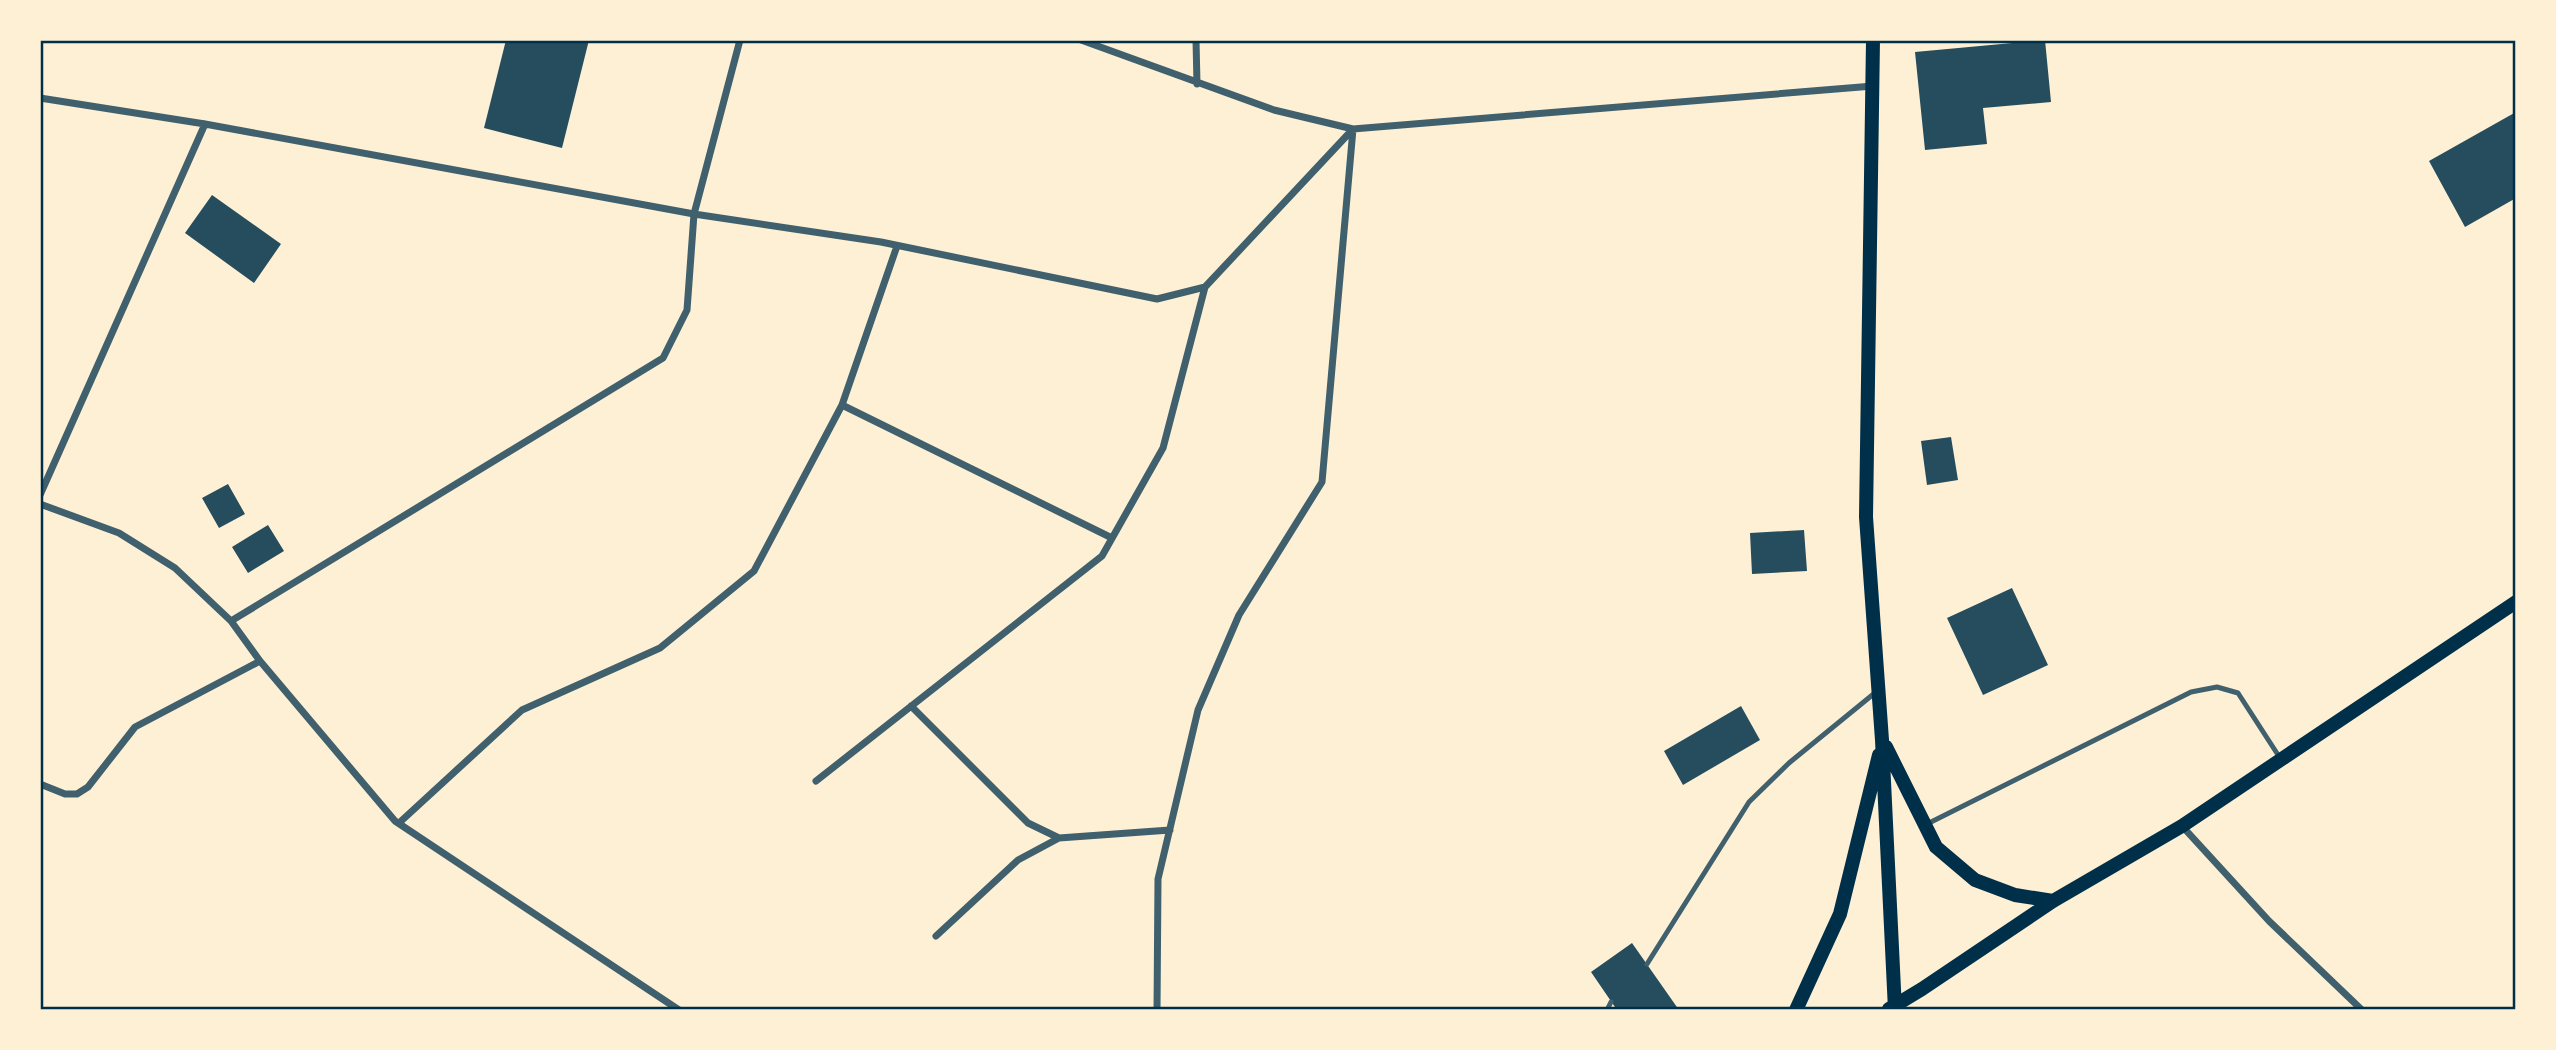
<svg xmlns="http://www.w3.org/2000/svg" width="2556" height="1050" font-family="Helvetica,sans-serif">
	<rect width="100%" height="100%" fill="#fdf0d5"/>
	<path fill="#264d5e" d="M506 40H589L562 148 484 128Z
		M2045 40 2051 102 1983 108 1987 144 1925 150 1915 52Z
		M2516 112V198L2465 227 2429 161Z
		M212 195 281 244 254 283 185 233Z
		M1951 437 1958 480 1927 485 1921 441Z
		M228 484 245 514 219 528 202 498Z
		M268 525 284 551 248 573 232 547Z
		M1804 530 1807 571 1752 574 1750 533Z
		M2012 588 2048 665 1983 695 1947 618Z
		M1741 706 1760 740 1683 785 1664 751Z
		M1632 943 1679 1010H1617L1591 972Z"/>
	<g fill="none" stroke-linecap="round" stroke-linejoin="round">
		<path stroke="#3f606c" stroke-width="5" d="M1927 824 2191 692 2217 687 2238 693 2280 758
			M1647 964 1749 802 1789 763 1876 692
			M1607 1010 1611 1002"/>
		<path stroke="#3f606c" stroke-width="7" d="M1081 40 1274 110 1353 129 1322 482 1239 615 1198 710 1158 879 1157 1010
			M1196 40 1197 84
			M40 98 205 124 694 214 881 242 1157 299 1205 287 1353 129 1873 86
			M842 405 1112 538
			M40 495 205 124
			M40 504 119 533 175 568 231 621 260 661 395 821 679 1010
			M231 621 663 358 687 310 694 214 740 40
			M911 706 1028 823 1059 838 1170 830
			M816 781 1102 556 1163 448 1205 287
			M40 784 65 794H77L88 787 135 727 260 661
			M399 823 522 710 660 648 754 571 842 405 897 246
			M2182 826 2269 921 2362 1010
			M936 936 1018 860 1059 838"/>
		<path stroke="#003049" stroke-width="14" d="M1873 40 1866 517 1882 740 1895 1010
			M1886 747 1936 847 1975 880 2015 895 2053 901
			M1889 1009 1922 989 2053 901 2182 826 2516 602
			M1796 1010 1840 914 1879 755"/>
	</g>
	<rect width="2556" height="1050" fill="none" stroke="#fdf0d5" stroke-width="84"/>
	<rect x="42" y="42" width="2472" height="966" fill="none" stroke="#003049" stroke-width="2.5"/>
</svg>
